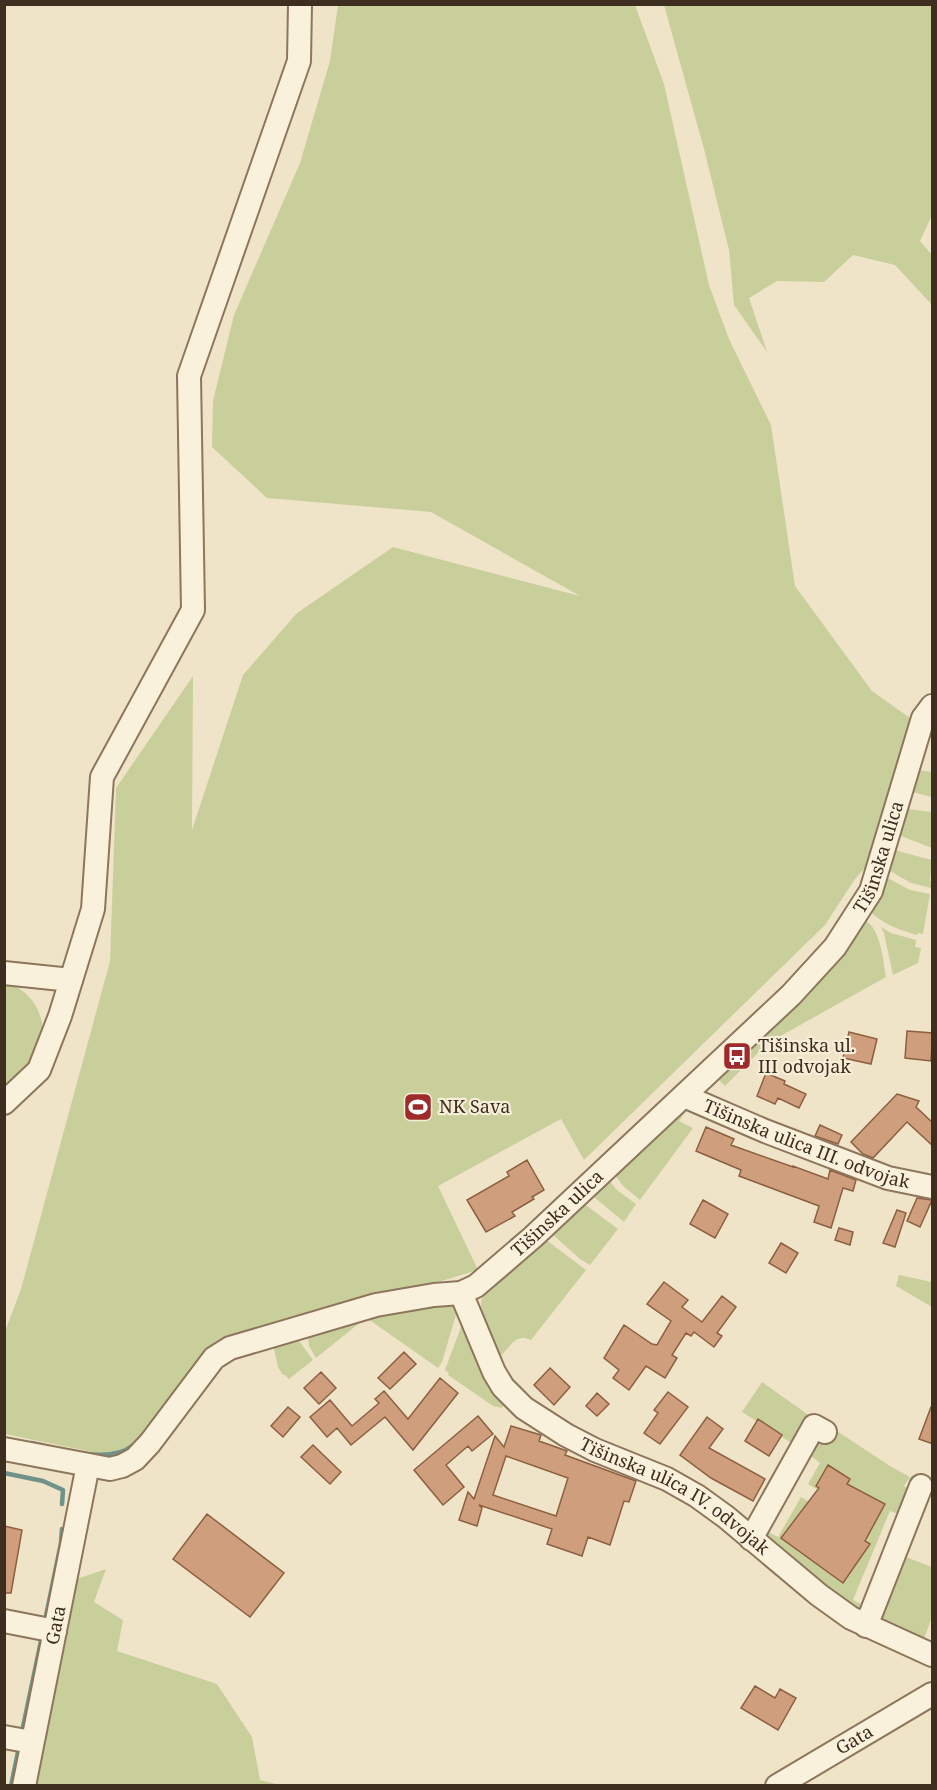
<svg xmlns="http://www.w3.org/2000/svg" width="937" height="1790" font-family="'Noto Serif',serif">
	<rect width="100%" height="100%" fill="#f0e4c8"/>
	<path fill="#c9cf9b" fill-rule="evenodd" d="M338 5H635L664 84 709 285 729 339 771 425 795 586 872 691 910 718 871 861 855 879 825 925 584 1160 561 1119 438 1186 478 1270 225 1346 177 1388 142 1435 128 1448 117 1452 102 1454 5 1434 4 1334 21 1289 110 961 116 788 193 676 192 830 243 675 297 613 393 547 580 596 431 512 267 498 212 447 213 401 234 315 300 163 330 61Z
		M664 5H932V215L920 241 932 255V305L895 265 853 255 824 282 777 281 749 298 767 352 734 305 729 250 704 149Z
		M917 770 932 772V797L912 792Z
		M908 809 932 812V848L901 836 900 833Z
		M894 850 932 860 930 881 932 882 931 888 911 883 890 871 887 869Z
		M884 876 910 890 930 894 923 934 918 933 917 935C899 930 880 923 868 909Z
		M863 919C881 927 883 960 886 977L768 1043 725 1086 716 1077Z
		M881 927 891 933 916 940 915 947 921 948 918 963 893 975 884 933Z
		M4 982C37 991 52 1026 37 1057 31 1070 14 1086 4 1097Z
		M681 1109 686 1111 679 1121 693 1128 640 1200 623 1186 615 1175Z
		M608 1179 617 1190 636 1204 624 1222 594 1197 593 1193Z
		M583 1203 618 1229 590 1265 580 1259 551 1233Z
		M545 1239 586 1270 531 1340C514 1332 510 1349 499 1357 493 1342 475 1309 483 1296Z
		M899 1275 932 1282V1307L896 1286Z
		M438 1301 450 1302 458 1308 442 1362 438 1368 368 1319 362 1321 316 1358 309 1346 308 1335 339 1324Z
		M464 1319 490 1383 503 1405 502 1408 493 1406 448 1375 449 1373 445 1370Z
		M297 1338 313 1360 289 1379 285 1375H283L278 1367 273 1344Z
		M762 1382 810 1416 793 1444 742 1412Z
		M814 1416 890 1466 910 1477 904 1486 909 1489 901 1515 890 1511 853 1600 863 1605 860 1611 857 1612 765 1538 768 1532 778 1537 801 1497 813 1504 820 1491 808 1484 820 1463 811 1456 819 1441 829 1443 835 1433ZM828 1465 850 1478V1479L817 1485ZM862 1492 885 1504 874 1525 851 1513ZM831 1520 804 1556 781 1538ZM849 1530 870 1544 843 1583 823 1568Z
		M906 1557 932 1567V1617L924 1639 883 1621 882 1618Z
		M106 1569 94 1602 123 1620 117 1651 217 1684 252 1737 260 1780 280 1785 35 1786 74 1580Z"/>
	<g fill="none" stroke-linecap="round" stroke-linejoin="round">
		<path stroke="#6f938a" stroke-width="4.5" d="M31 1443C59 1448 109 1465 132 1446
			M4 1473 43 1481 63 1490 62 1504
			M46 1616 61 1543 62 1529
			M23 1727 41 1641
			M11 1786 18 1752"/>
	</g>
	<path fill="#cf9f7d" stroke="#8d5f41" stroke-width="1.5" fill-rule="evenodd" d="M907 1031 933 1033 931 1061 905 1058Z
		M849 1032 877 1039 871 1064 843 1058Z
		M766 1073 785 1081 784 1084 806 1094 799 1108 778 1098 775 1104 757 1096Z
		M897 1094 919 1101 916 1107 933 1123V1146L907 1122 873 1158 863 1154 851 1142Z
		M820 1125 842 1135 838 1144 815 1136Z
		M706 1127 734 1139 731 1145 793 1167V1166L828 1179 830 1170 856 1180 853 1191 843 1188 831 1228 814 1222 819 1206 739 1176 741 1170 696 1151Z
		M527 1160 544 1190 532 1197 534 1199 512 1212 515 1216 486 1232 467 1200 509 1176 507 1172Z
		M917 1198 932 1200 920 1227 907 1221Z
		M703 1200 728 1214 715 1238 690 1224Z
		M897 1210 906 1213 895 1247 883 1243Z
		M839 1228 853 1232 850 1245 835 1240Z
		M781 1243 798 1253 786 1273 769 1263Z
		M664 1282 688 1300 682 1307 702 1322 722 1296 736 1307 717 1333 722 1336 714 1347 694 1332 691 1336 686 1333 672 1355 677 1358 665 1378 646 1366 629 1390 613 1378 619 1370 604 1358 624 1325 652 1344 657 1345 671 1321 647 1304Z
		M404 1352 416 1364 390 1389 378 1378Z
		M550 1368 570 1387 554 1405 534 1385Z
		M321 1372 336 1388 319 1404 304 1388Z
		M440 1378 458 1393 413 1450 385 1417 351 1445 337 1428 327 1437 310 1417 330 1400 352 1426 379 1403 375 1399 384 1391 408 1419Z
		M668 1392 688 1407 660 1444 644 1433 658 1413 654 1410Z
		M597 1393 609 1404 597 1416 586 1406Z
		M288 1407 300 1417 283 1437 271 1426Z
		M931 1407H933V1444L919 1439Z
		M478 1416 493 1434 472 1451 468 1446 446 1465 464 1487 443 1505 414 1470Z
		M707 1417 723 1429 709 1448 765 1479 753 1501 711 1478 680 1455Z
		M758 1419 782 1435 769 1456 745 1441Z
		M511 1426 541 1435 539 1441 567 1451 565 1455 636 1481 629 1502 624 1501 610 1545 588 1537 582 1556 547 1544 552 1529 479 1505 482 1508 477 1526 459 1520 468 1492 474 1499 495 1436 504 1447ZM506 1456 568 1478 556 1516 493 1495Z
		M313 1445 341 1472 330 1484 301 1457Z
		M828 1465 850 1479 847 1484 885 1504 865 1541 870 1544 843 1583 781 1538 819 1488 816 1486Z
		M207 1514 284 1573 250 1617 173 1559Z
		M4 1526 22 1530 11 1593H4Z
		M755 1686 775 1698 780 1689 796 1698 778 1730 741 1708Z"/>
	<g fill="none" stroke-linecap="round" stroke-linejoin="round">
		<g stroke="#8d765c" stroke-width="26">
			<g id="minor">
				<path d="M4 973 71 980"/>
				<path id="s1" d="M684 1096 765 1131 888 1178 932 1187"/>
				<path d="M4 1103 39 1070 60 1016 93 909 102 777 193 610 189 376 299 61 300 4"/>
				<path id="s2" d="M461 1293 494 1372 503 1387 524 1408 566 1435 595 1450 667 1479 697 1496 726 1517 819 1595 851 1618 932 1655"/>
				<path id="s3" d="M4 1449 110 1469 122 1466 135 1459 150 1443 214 1358 230 1348 376 1305 434 1295 461 1293 476 1286 533 1237 791 995 835 947 871 891 923 718 932 706"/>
				<path d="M751 1539 814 1426 825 1432"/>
				<path d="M4 1621 55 1631"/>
				<path d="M866 1626 921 1486"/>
				<path d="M4 1737 32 1742"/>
				<path id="s4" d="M24 1786 88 1465"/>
				<path id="s5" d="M777 1786 932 1694"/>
			</g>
		</g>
		<use href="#minor" stroke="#faf1dc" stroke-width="22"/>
	</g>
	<defs>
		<g id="bus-square" transform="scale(1.5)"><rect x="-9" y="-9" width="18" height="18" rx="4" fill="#9e2a2b" stroke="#f7eed8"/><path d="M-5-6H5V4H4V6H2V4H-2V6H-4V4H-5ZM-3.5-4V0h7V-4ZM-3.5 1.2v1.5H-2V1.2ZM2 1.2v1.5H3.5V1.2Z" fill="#fff"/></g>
		<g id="stadium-square" transform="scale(1.5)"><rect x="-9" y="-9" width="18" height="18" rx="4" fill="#9e2a2b" stroke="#f7eed8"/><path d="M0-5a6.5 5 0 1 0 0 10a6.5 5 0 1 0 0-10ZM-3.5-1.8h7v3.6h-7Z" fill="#fff"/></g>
	</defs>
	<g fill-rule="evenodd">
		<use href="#bus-square" x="737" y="1056"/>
		<use href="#stadium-square" x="418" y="1107"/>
	</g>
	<g text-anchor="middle" stroke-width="4.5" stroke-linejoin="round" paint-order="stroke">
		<g font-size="18" fill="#3d2e20" stroke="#f7eed8">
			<text dy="6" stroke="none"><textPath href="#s3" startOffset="1132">Tišinska ulica</textPath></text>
			<text dy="6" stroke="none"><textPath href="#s1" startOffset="132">Tišinska ulica III. odvojak</textPath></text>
			<text dy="6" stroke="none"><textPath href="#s3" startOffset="646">Tišinska ulica</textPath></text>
			<text dy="6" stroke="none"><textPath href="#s2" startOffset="308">Tišinska ulica IV. odvojak</textPath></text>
			<text dy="6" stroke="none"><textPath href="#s4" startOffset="164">Gata</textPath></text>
			<text dy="6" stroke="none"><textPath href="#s5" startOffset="90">Gata</textPath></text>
		</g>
		<g font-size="18" fill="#3d2e20" stroke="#f7eed8" text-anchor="start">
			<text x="758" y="1052">Tišinska ul.<tspan x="758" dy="21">III odvojak</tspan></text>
			<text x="439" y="1113">NK Sava</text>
		</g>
	</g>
	<rect width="937" height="1790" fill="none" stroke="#3d2e20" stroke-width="12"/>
</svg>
